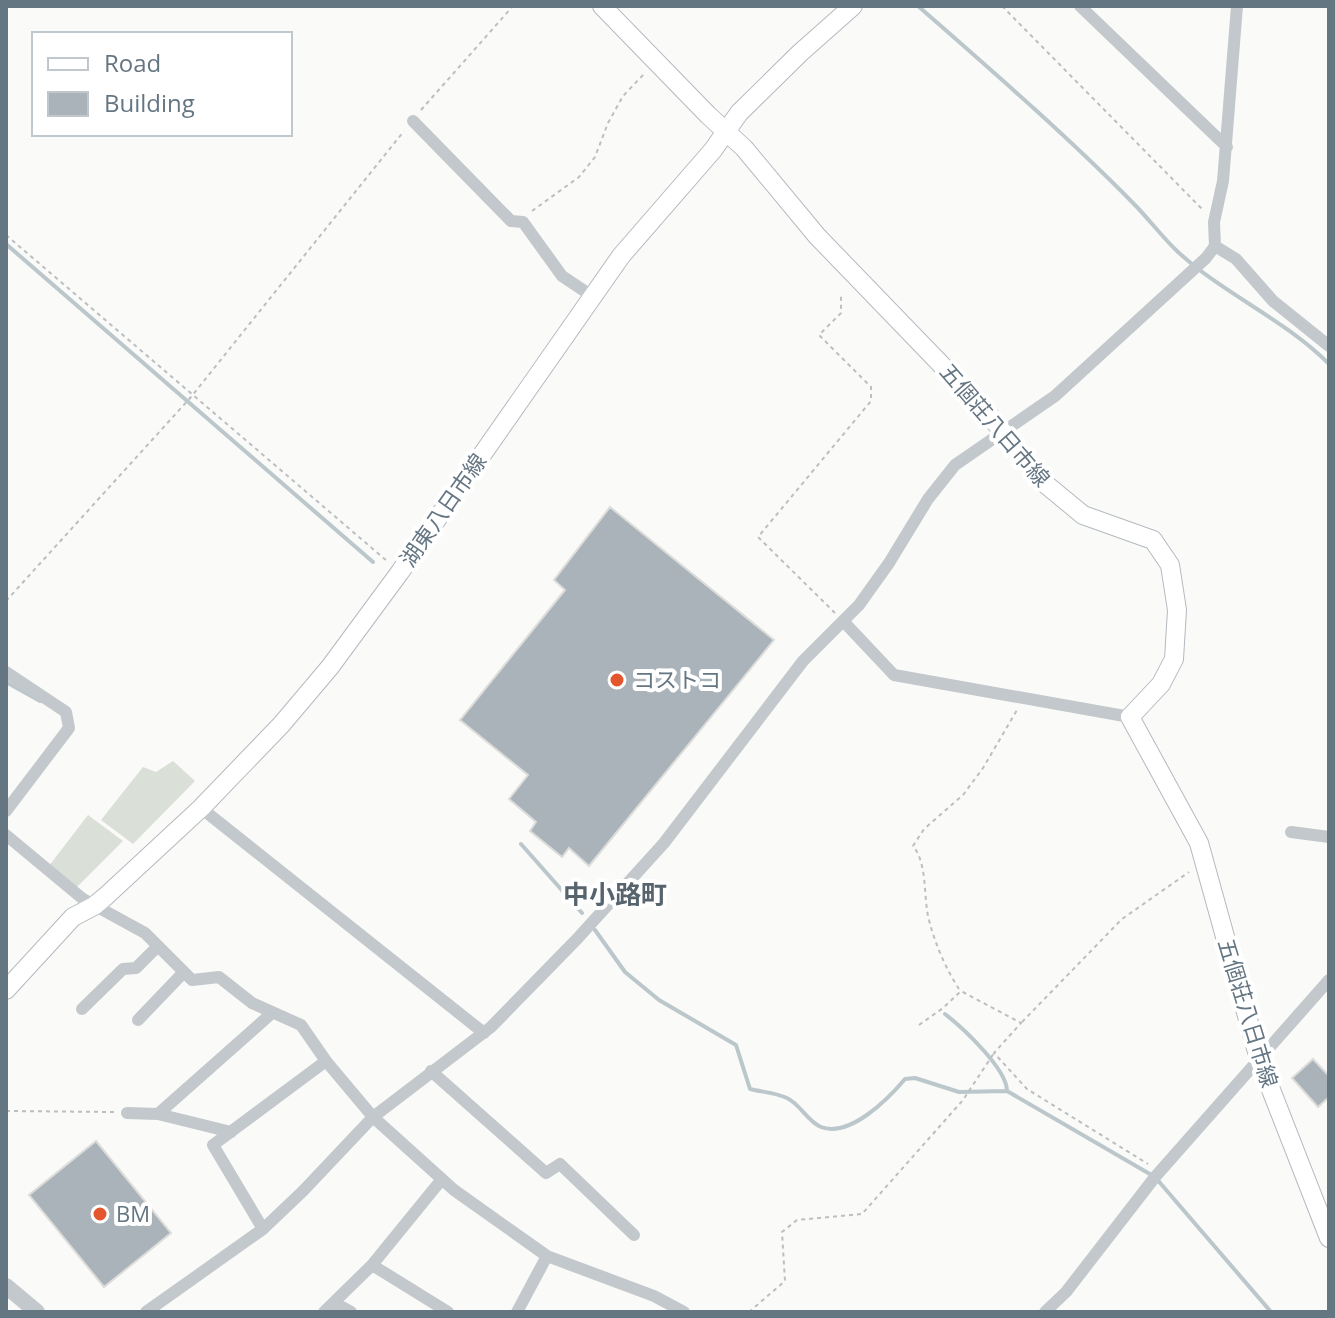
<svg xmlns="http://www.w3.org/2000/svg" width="1335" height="1318" font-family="'Open Sans','Noto Sans JP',sans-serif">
	<rect width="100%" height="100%" fill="#fafaf8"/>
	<path fill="#dadfd7" d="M173 761 195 781 133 844 101 820 143 767 156 772Z
		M88 815 123 841 76 888 49 866Z"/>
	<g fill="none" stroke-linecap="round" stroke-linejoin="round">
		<path stroke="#bbc7cb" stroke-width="4" d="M918 6C991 70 1065 134 1133 203 1149 219 1162 237 1178 252 1225 295 1284 319 1329 364
			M6 244 373 562
			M6 682 40 701
			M521 844 582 913
			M595 930 625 972 659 1000 736 1045 750 1089C762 1092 777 1093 787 1098 800 1104 808 1122 821 1127 850 1138 889 1098 905 1079L915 1078 959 1092 1007 1091 1155 1177 1271 1312
			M945 1014C963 1028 1007 1069 1007 1091"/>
	</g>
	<path fill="#aab3b9" stroke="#dcdcda" stroke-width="2" d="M610 507 774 640 589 866 569 848 562 857 530 831 536 822 509 799 528 775 460 720 565 590 554 580Z
		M1313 1059 1329 1076V1097L1318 1107 1292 1078Z
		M96 1141 171 1233 104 1287 29 1195Z"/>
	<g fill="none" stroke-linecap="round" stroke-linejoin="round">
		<g stroke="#b3babf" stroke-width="20">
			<path id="secondary" d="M602 6 708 115 744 148 817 236 986 411 1043 482 1083 515 1153 540 1170 565 1177 610 1174 659 1161 684 1130 717 1199 843 1259 1059 1329 1238
				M6 990 73 917 94 906 106 896 201 808 281 725 330 667 400 572 621 256 713 150 739 113 800 53 853 6"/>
		</g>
		<path stroke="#bbbfc2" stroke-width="2" stroke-dasharray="4 4" stroke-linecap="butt" d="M1002 6 1203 210
			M421 110 513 6
			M532 211 579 177 595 157 608 123 623 96 644 74
			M6 235 387 561
			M6 601 191 397 404 131
			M835 613 758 537 871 401V387L819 335 841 313V294
			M959 989C946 969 935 944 929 920 923 898 928 864 913 846L924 829 963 795 983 768 1017 710
			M1022 1022 1122 919 1189 872
			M919 1025 943 1008 961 991 1021 1023 994 1053 1027 1089 1148 1164
			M6 1111 114 1112
			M749 1312 785 1281 782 1232 797 1220 862 1214 963 1100 994 1053"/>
		<path stroke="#c3c8cc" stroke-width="12" d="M1080 6 1227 147
			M413 121 511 221 523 222 562 276 592 296
			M1215 246 1236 259 1273 301 1329 346
			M844 622 894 675 1130 717
			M6 672 66 712 69 728 6 811
			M201 808 484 1033
			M1291 832 1329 837
			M6 835 83 899 145 933 192 980 219 977 252 1003 301 1025 326 1061 373 1117 454 1190 547 1256 654 1296 684 1312
			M82 1009 123 969 136 968 158 946
			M138 1020 184 972
			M431 1071 546 1173 560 1164 634 1235
			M127 1113 158 1114 231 1132
			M158 1114 272 1013
			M263 1229 213 1145 326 1061
			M372 1265 448 1312
			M335 1303 351 1312
			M146 1312 263 1229 303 1191 373 1117 491 1027 577 939 664 843 803 661 859 605 889 563 928 499 955 465 1055 396 1206 258 1215 246 1214 222 1223 181 1237 6
			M324 1312 372 1265 442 1179
			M517 1312 547 1256
			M1045 1312 1066 1292 1155 1177 1329 980"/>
		<path stroke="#c3c8cc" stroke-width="16" d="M6 1286 37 1312"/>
		<use href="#secondary" stroke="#fff" stroke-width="18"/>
	</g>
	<g fill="#e4572e" stroke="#fff" stroke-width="3">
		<circle cx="617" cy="680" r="8"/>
		<circle cx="100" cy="1214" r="8"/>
	</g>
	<g text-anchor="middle" stroke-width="8" stroke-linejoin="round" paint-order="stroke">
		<g font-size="22" fill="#657683" stroke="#fff">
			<text transform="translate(995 425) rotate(49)" y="8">五個荘八日市線</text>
			<text transform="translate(443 510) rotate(-55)" y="8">湖東八日市線</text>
			<text transform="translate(1248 1013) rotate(73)" y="8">五個荘八日市線</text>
		</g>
		<g font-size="22" fill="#657683" stroke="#fff" text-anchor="start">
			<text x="633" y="688">コストコ</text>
			<text x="116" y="1222">BM</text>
		</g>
		<g font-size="26" font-weight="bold" fill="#57646e" stroke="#fff">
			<text x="615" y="904">中小路町</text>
		</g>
	</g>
	<rect width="1335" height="1318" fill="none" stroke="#657683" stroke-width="16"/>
	<rect x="32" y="32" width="260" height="104" fill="#ffffff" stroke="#c1c8cd" stroke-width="2"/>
	<rect x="48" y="58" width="40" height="12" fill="#ffffff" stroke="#c1c8cd" stroke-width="2"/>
	<text x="104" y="72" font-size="24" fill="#657683">Road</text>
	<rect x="48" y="92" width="40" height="24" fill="#aab3b9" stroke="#c1c8cd" stroke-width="2"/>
	<text x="104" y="112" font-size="24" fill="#657683">Building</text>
</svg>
